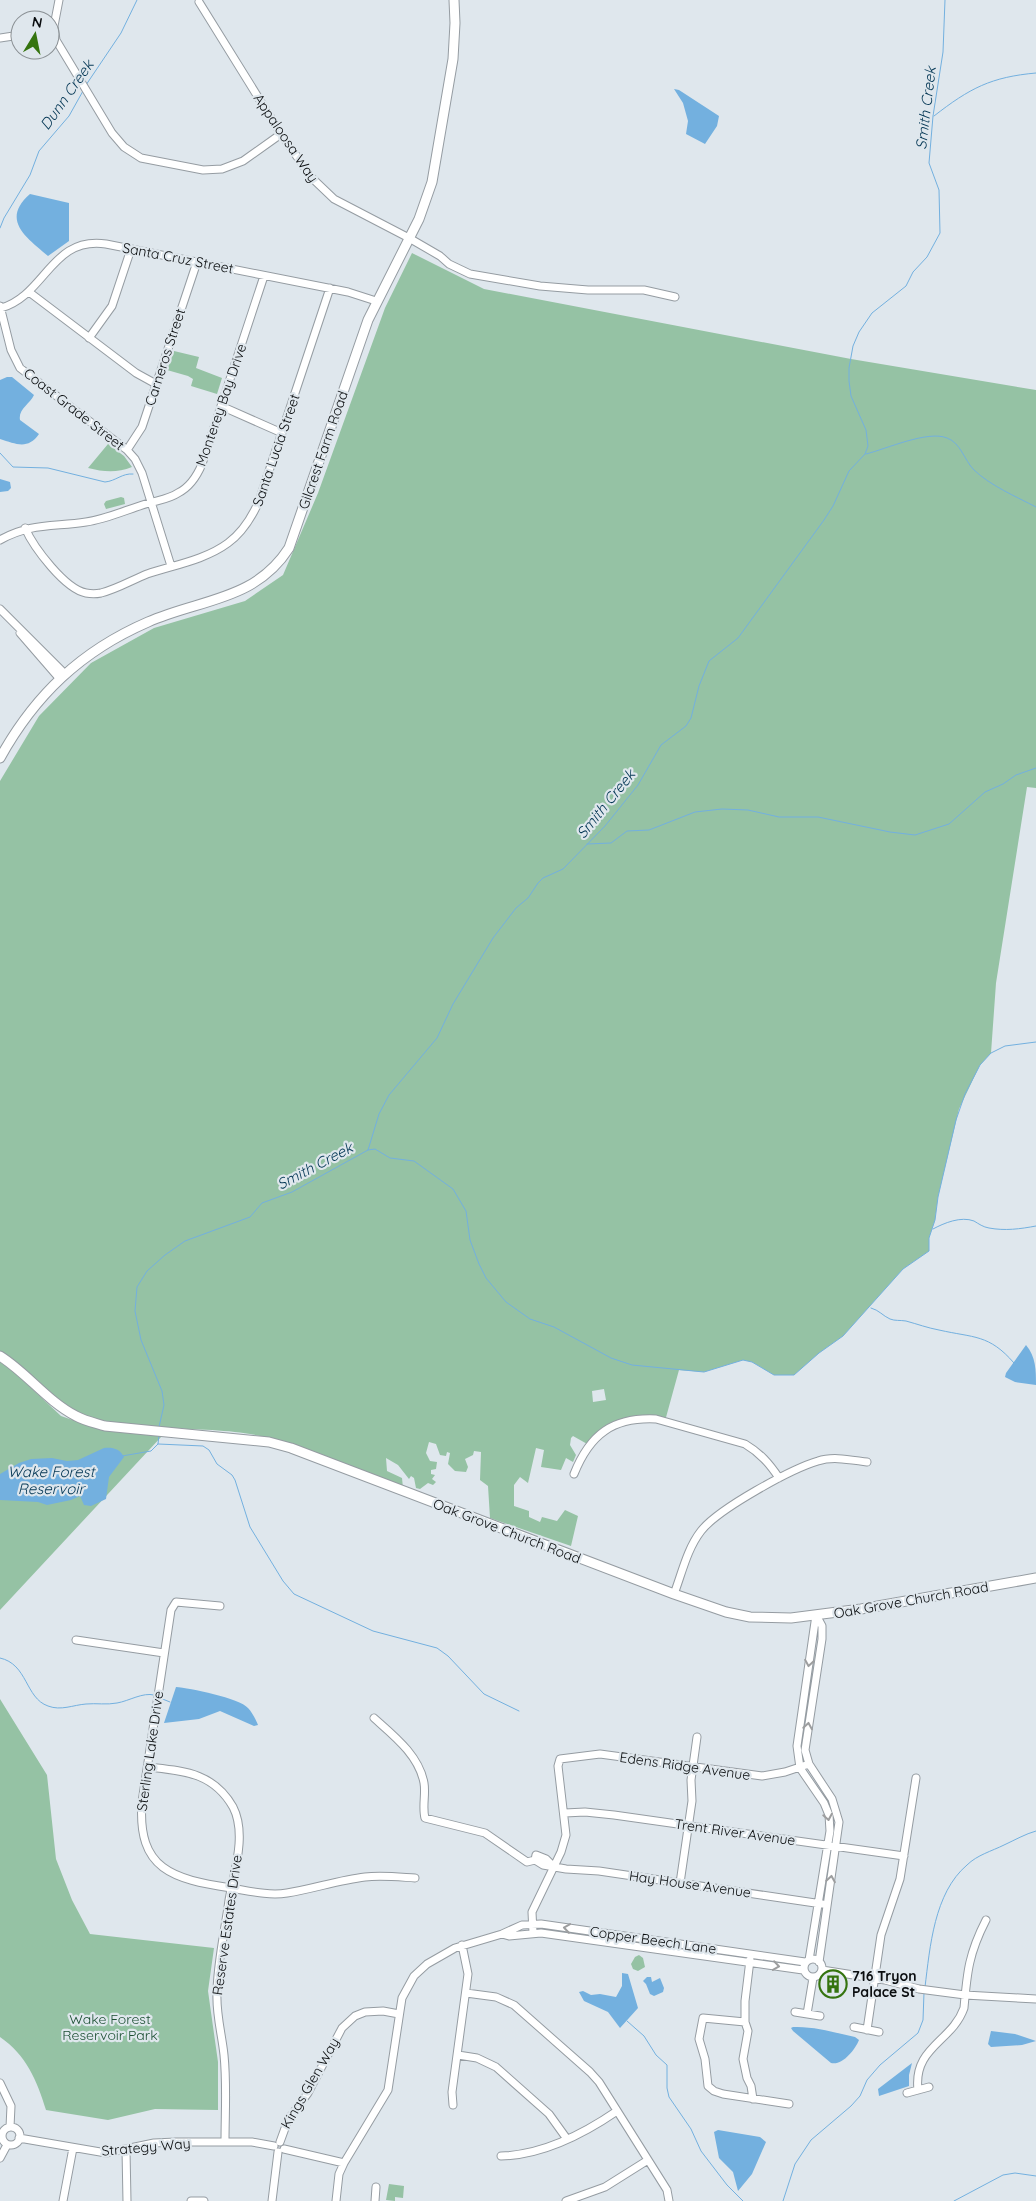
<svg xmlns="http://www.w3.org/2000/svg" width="1036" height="2201" font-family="Quicksand,sans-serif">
	<rect width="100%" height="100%" fill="#dfe7ed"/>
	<path fill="#95c2a4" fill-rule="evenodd" d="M412 253 484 289 851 359 1036 390V788L1027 787 996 983 991 1053 980 1065 959 1109 938 1197 935 1220 929 1238V1251L903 1269 843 1336 819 1353 794 1375H774L752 1362 743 1360 704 1372 679 1370 665 1421 618 1424 589 1445 573 1436 571 1438 570 1445 576 1455 573 1462 566 1458 561 1470 541 1467 544 1450 536 1448 528 1483 520 1477 514 1485V1506L529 1511V1517L540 1522 542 1517 557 1521 565 1510 578 1516 571 1546 490 1518 488 1486 480 1480 481 1452 474 1451 473 1455 465 1459 468 1467 466 1472 455 1471 448 1464 450 1453 447 1452 446 1456 440 1455 436 1444 429 1442 426 1453 430 1461 437 1462 436 1469 431 1470V1474L435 1475 432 1479 436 1482 433 1485 428 1483 420 1489 416 1488 414 1478 411 1476 409 1479 398 1465 386 1458 387 1471 402 1478 403 1488C354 1468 303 1443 250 1434 200 1425 109 1434 68 1407 44 1392 22 1371 0 1353V781L39 716 91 663 154 628 245 601 283 575 318 493 385 308ZM604 1389 606 1400 593 1402 592 1391Z
		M174 351 199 357 196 368 222 378 217 394 191 386 193 379 188 376 167 370Z
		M108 444 124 456 132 467C117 473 104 472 88 468Z
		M121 497 124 498 125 504 106 509 104 504 106 501Z
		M0 1362 13 1371 61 1416 84 1424 153 1433 152 1435 162 1436 0 1610Z
		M0 1699 47 1775 56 1859 72 1900 90 1934 214 1948 208 1991 218 2062V2110L155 2109 108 2120 46 2110C37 2080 26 2055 0 2037Z
		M639 1955 643 1958 645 1967 638 1971 633 1969 631 1964 635 1957Z
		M389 2184 404 2186 403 2198 395 2197V2201L386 2200Z"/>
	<path fill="#73b0df" d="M674 89 679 90 719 116 717 126 705 144 686 134 688 121 683 103Z
		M30 194 69 203V241L48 256C27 238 0 220 30 194Z
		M7 377H12L34 395C30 404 18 409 20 420L39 434C28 450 16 444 0 439V380Z
		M0 479 10 482 11 488 8 491 0 492Z
		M1026 1345C1036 1357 1036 1370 1036 1385L1015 1382 1005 1377 1006 1373Z
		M104 1448C113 1447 120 1449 124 1457L109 1477 106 1499 91 1506 84 1505 80 1496 71 1500 47 1505 38 1502 0 1500V1474L19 1463 31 1459 52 1458 67 1461 78 1460Z
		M176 1687C189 1688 240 1698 248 1708 252 1712 256 1720 258 1725L254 1726 220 1711 199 1719 164 1723Z
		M622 1973 628 1974 638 2008 620 2028 608 2012 584 2001 579 1992 583 1991 591 1995 600 1994 616 1997 622 1986Z
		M647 1977H651L652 1982 660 1978 664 1988 663 1992 654 1996 650 1994 646 1984 643 1981Z
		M793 2027C815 2026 835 2033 855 2037L859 2040C855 2050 842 2066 831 2063L793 2031 791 2028Z
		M991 2031 1015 2034 1036 2041 1022 2045 991 2047 988 2044Z
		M912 2063 909 2075V2086L879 2096 878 2089Z
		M718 2130 760 2137 766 2142 752 2174 738 2191 733 2172 719 2158 714 2132Z"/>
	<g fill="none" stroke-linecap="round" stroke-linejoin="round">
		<path stroke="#73b0df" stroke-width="1" d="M86 85 121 33 137 0
			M934 116C970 88 991 77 1036 73
			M0 228 4 218 30 175 39 151 69 116 83 91
			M0 453 13 467 48 468 105 482C116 481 122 473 133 474
			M866 454C886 449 928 430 947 438 961 443 964 460 974 470 991 486 1015 496 1036 507
			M587 844 611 843 627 831 649 830 695 812 722 809 748 810 779 817H818L890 832 915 835 949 824 985 792 1003 784 1016 775 1036 768
			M368 1150 375 1149 390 1158 414 1161 453 1189 466 1211 470 1240 479 1264 486 1278 506 1302 530 1319 554 1327 611 1358 632 1365 704 1372 743 1360 752 1362 774 1375H794L819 1353 843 1336 903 1269 929 1251V1238L935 1220 938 1197 956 1120 965 1094 980 1065 991 1053 1005 1046 1036 1042
			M933 1229C944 1223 961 1216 974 1221 979 1224 983 1227 989 1228 1005 1231 1020 1229 1036 1226
			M871 1308C879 1310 883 1316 890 1319 895 1321 900 1320 906 1321 917 1324 928 1328 939 1330 974 1338 989 1334 1014 1363
			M159 1427 164 1405 162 1391 141 1340 135 1311 137 1287 147 1271 165 1255 185 1241 250 1217 262 1203 292 1192 368 1150 379 1114 389 1095 437 1038 453 1004 493 938 516 908 528 898 538 883 543 878 563 869 605 826 638 785 661 745 686 726 691 718 699 686 709 661 738 638 824 520 833 506 849 471 865 454 868 446 866 430 851 396 849 381V368L853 346 859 332 872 313 906 286 913 272 927 257 940 233 939 190 929 163 933 116 943 52 945 0
			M158 1444 203 1446 209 1450 217 1464 232 1475 235 1480 250 1527 283 1581 294 1594 373 1631 437 1648 448 1656 484 1694 519 1711
			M122 1456 151 1451 158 1444 159 1435
			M0 1658C28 1664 25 1698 48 1706 61 1711 73 1705 86 1704 96 1703 107 1705 117 1703 129 1701 143 1692 154 1695
			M160 1698 170 1702
			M925 1987C930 1947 934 1893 967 1865 977 1855 992 1851 1004 1845 1015 1840 1025 1834 1036 1831
			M627 2021 644 2036 656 2055 667 2065V2088L669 2097 691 2129 701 2151 727 2185 743 2201
			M783 2201 795 2164 811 2140 851 2106 860 2096 867 2080 880 2065 918 2033 923 2020 924 1993
			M954 2201 1003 2175 1015 2173 1036 2176"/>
		<g stroke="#959ca2" stroke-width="9">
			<path id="minor" d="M59 0 54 26 56 40 112 133 124 147 141 158 203 170 222 169 243 161 281 134
				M199 2 281 134 312 178 334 199 409 238 440 256 449 264 470 274 540 286 588 290H644L675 297
				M0 38 20 35
				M29 292 136 373 156 384
				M0 306 11 350 20 368 127 450 135 459 142 473 171 566
				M1 308C46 295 51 236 106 244L348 292 376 301
				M89 338 112 306 131 249
				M221 406 282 433
				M127 450 142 427 197 262
				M25 528C34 548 65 589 86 593 91 594 96 594 101 593 117 589 132 580 147 574 174 565 205 560 228 543 243 532 252 517 259 501L330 288
				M0 540C30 523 53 527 86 522 107 519 128 509 149 503 159 500 169 499 178 493 190 487 197 476 202 464L264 276
				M0 609 64 673
				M20 633 59 678
				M574 1474C590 1434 613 1417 656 1419L745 1444C760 1453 769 1463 779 1478
				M674 1594C682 1573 687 1549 701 1531 718 1509 791 1469 818 1461 833 1456 851 1460 867 1462
				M220 1606 176 1602 171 1610 142 1802C137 1870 173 1879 231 1888 249 1891 269 1896 287 1893 313 1889 339 1880 365 1877 381 1875 399 1877 415 1878
				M816 1615 822 1626V1639L805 1750 809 1764 832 1799 839 1822 819 1962
				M76 1640 164 1653
				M374 1718C393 1735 419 1755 424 1783 426 1794 422 1807 425 1818L485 1833 527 1862 535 1860
				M148 1767C183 1771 213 1772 233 1807 247 1834 234 1872 229 1900 225 1931 217 1963 217 1994 216 2014 222 2035 224 2055 227 2084 225 2113 225 2142
				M565 1813 585 1812 614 1815 904 1856
				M554 1867 546 1859 536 1855 535 1860 543 1865 566 1869 599 1871 822 1904
				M680 1883 692 1801 691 1780 697 1737
				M533 1933 532 1912 561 1852 566 1835 558 1766 560 1759 600 1754 762 1776 785 1772 809 1764
				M502 1934 509 1936 541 1933 803 1970
				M804 1968a9 9 0 1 1 18 0a9 9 0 1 1-18 0Z
				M750 1960 745 2001V2022L748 2031 743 2059 747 2078 751 2086 753 2099
				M809 1960 830 1831 829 1815 824 1803 800 1768 797 1746 816 1615
				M822 1970 885 1980 919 1989 965 1995 1036 1999
				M466 1993 496 1997 514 2005 590 2072 599 2082 667 2190 669 2201
				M795 2012 820 2016
				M807 2014 813 1978
				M745 2022 703 2018 699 2039 705 2059 708 2086 714 2091 723 2094 789 2104
				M854 2027 879 2032
				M867 2030 881 1935 900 1879 916 1778
				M458 2055 477 2058 496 2067 549 2114 567 2139
				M0 2083 11 2106 10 2127
				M918 2090C913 2047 952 2042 964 2008 967 1972 969 1953 986 1920
				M907 2093 929 2087
				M453 2105 452 2092 468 1974 462 1945
				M2 2136a9 9 0 1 1 18 0a9 9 0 1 1-18 0Z
				M19 2138 106 2153 154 2143 176 2142H252L274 2146
				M280 2142 288 2120 308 2093 342 2028 355 2016 365 2012 383 2011 399 2014
				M284 2149 344 2163
				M126 2150 127 2201
				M501 2156C543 2155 582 2135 617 2111
				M0 2158 7 2145
				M63 2201 73 2148
				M191 2201H204
				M272 2201 278 2152
				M336 2201 339 2174 344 2163 388 2090 402 1998 414 1976 427 1964 455 1948 502 1934 522 1925 541 1924 805 1962
				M375 2201 376 2187
				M566 2201 605 2187 648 2160"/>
		</g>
		<g stroke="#959ca2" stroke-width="11">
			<path id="major" d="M0 758C35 695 81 651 148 622 200 599 255 601 289 548L368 320 419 219 432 182 453 59 455 23 454 0
				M0 1356C27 1373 47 1401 76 1416 85 1421 95 1423 105 1426L269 1442 291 1448 674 1594 726 1612 750 1617 791 1618 861 1609 1036 1578"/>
		</g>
		<use href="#minor" stroke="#fff" stroke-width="7"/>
		<use href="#major" stroke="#fff" stroke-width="9"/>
	</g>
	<defs><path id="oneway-chevron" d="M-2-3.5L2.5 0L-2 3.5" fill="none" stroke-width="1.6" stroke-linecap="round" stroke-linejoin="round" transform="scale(1.25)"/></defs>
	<g stroke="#9d9e9f">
		<use href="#oneway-chevron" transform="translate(809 1663) rotate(99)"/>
		<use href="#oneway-chevron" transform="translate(808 1726) rotate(-81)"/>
		<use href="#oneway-chevron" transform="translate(828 1817) rotate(80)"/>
		<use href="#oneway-chevron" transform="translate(831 1879) rotate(-81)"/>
		<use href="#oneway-chevron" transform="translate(567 1928) rotate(-172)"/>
		<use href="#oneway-chevron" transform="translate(776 1966) rotate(8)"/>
	</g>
	<defs>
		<g id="building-ring" transform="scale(1.4375)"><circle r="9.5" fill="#dfe7ed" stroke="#35740f" stroke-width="1.5"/><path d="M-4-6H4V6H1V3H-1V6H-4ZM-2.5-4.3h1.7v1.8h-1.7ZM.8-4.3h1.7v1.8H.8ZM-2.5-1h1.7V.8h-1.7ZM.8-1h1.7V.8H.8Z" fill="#35740f"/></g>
	</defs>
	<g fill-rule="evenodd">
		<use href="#building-ring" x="833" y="1984"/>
	</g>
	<g text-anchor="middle" stroke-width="4.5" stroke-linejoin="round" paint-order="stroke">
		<g font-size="14" fill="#0a0d0f" stroke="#dfe7ed">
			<text transform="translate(286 138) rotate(56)" y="5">Appaloosa Way</text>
			<text transform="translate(178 258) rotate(11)" y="5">Santa Cruz Street</text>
			<text transform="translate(165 357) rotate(-72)" y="5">Carneros Street</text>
			<text transform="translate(221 405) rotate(-71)" y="5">Monterey Bay Drive</text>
			<text transform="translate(74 409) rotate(38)" y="5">Coast Grade Street</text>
			<text transform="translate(276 450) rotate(-71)" y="5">Santa Lucia Street</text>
			<text transform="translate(323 450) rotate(-71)" y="5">Gilcrest Farm Road</text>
			<text transform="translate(507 1531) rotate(21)" y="5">Oak Grove Church Road</text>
			<text transform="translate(911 1600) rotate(-10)" y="5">Oak Grove Church Road</text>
			<text transform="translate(150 1751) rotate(-82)" y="5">Sterling Lake Drive</text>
			<text transform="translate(685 1766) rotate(8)" y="5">Edens Ridge Avenue</text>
			<text transform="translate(735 1832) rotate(8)" y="5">Trent River Avenue</text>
			<text transform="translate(690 1884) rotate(8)" y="5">Hay House Avenue</text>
			<text transform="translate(227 1925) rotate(-82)" y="5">Reserve Estates Drive</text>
			<text transform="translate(653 1940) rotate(8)" y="5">Copper Beech Lane</text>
			<text transform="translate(310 2083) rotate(-60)" y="5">Kings Glen Way</text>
			<text transform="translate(146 2147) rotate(-5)" y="5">Strategy Way</text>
		</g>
		<g font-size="14" font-weight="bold" fill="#0a0d0f" stroke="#dfe7ed" text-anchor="start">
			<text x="852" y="1981">716 Tryon<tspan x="852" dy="16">Palace St</tspan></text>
		</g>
		<g font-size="14" fill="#1b4e32" stroke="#dfe7ed">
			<text x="110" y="2024">Wake Forest<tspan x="110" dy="16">Reservoir Park</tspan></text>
		</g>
		<g font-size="15" font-style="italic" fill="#033654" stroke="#dfe7ed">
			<text transform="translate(67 95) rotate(-55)" y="5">Dunn Creek</text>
			<text transform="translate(926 108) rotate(-83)" y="5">Smith Creek</text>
			<text transform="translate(606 804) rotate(-51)" y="5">Smith Creek</text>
			<text transform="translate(315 1166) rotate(-28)" y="5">Smith Creek</text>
			<text x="51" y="1477">Wake Forest<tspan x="51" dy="17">Reservoir</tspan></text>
		</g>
	</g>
	<g transform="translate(35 35) rotate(10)"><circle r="24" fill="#dfe7ed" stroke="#8a9094"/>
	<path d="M0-4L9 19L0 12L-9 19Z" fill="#35740f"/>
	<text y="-8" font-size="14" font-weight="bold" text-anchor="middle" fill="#0a0d0f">N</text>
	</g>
</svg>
